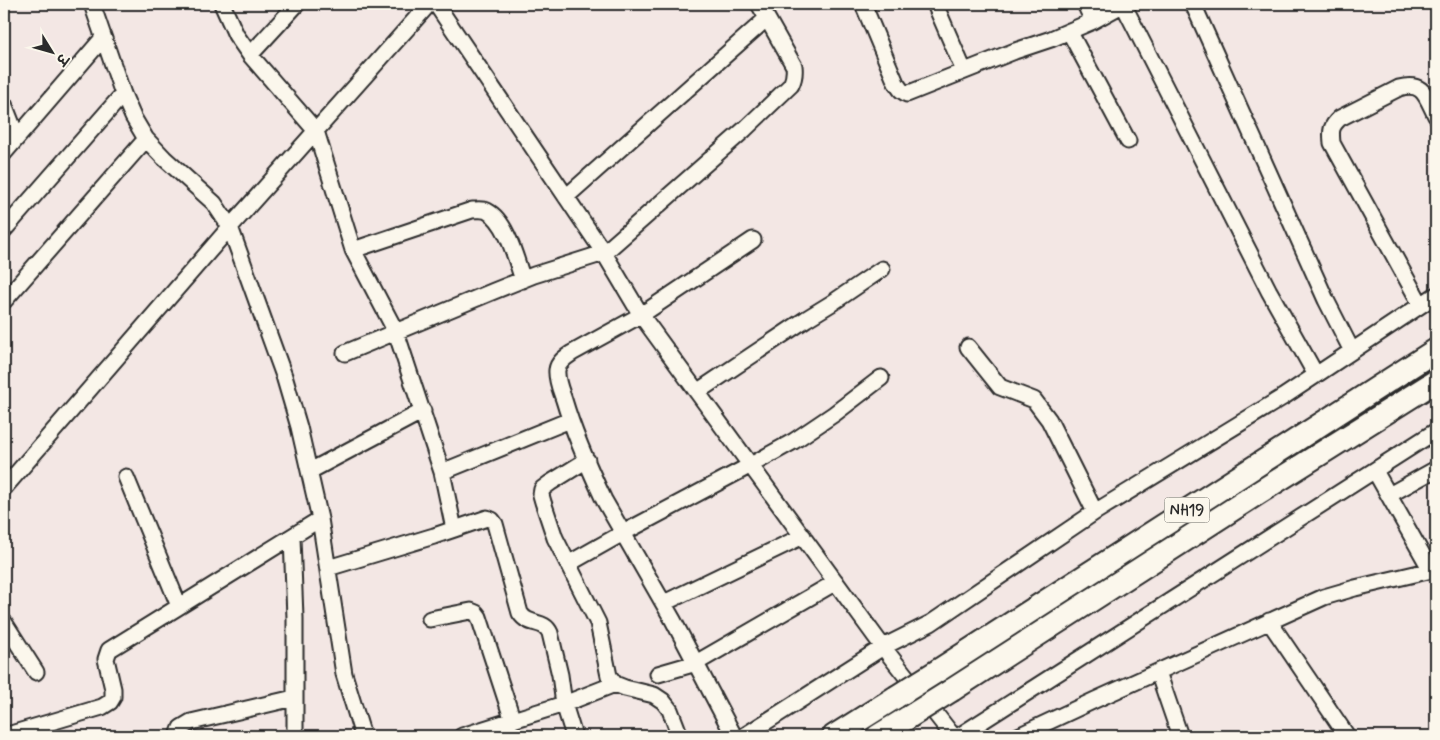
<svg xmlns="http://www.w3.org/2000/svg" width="1440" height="740" font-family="Mynerve,'Playpen Sans Deva',sans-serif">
	<rect width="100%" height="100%" fill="#f3e7e4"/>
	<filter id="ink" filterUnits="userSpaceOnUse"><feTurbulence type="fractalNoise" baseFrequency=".02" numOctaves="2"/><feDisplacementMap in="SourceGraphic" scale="10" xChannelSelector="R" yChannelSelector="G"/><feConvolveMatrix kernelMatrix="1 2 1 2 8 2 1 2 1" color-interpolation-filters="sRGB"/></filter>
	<g filter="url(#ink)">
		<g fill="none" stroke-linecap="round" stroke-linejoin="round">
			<g stroke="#2b2b2b" stroke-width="19">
				<path id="minor" d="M92 4 123 94 133 117 146 139 164 158 214 203 230 227 284 376 299 427 320 519 344 674 363 736
					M222 4 236 35 250 55 316 131 353 250 396 332 442 472 454 529
					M436 4 604 253 641 315 883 647 953 736
					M863 4 896 83 901 90 907 94 1015 51 1051 39 1093 21 1124 4
					M935 4 964 71
					M1085 4 1093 21
					M1123 4 1269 291 1316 375
					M1193 4 1326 300 1352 351
					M1069 31 1128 141
					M250 55 297 4
					M4 104 17 137
					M4 153 103 38
					M566 197 766 19
					M4 230 123 94
					M353 250 472 210C477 210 483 209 487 211 507 221 516 260 523 280
					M4 301 146 139
					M1421 305 1332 143C1331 131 1330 127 1340 118L1399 88C1424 81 1426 97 1436 116
					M968 347 1000 387 1034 400 1049 420 1095 512
					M345 353 494 291 534 275 604 253 745 129 791 85C794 79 795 74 794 66L759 4
					M697 392 806 319 832 303 882 269
					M587 460 550 483 542 489 541 495 543 502 555 538 598 623 609 676 615 684 625 688 654 695 663 701 670 710 680 736
					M310 471 423 411
					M1375 471 1431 570
					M442 472 570 420
					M126 477 179 606
					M4 488 230 227 429 4
					M1389 495 1436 469
					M292 537 295 618V736
					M568 564 623 533 751 465 794 441 834 414 881 378
					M328 568 434 536 487 518 492 520 495 524 520 613C529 627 544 619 550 633L560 675 564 704 574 736
					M664 603 803 536
					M430 619 471 611 476 613 479 617 513 721
					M1269 621 1347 736
					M4 622 36 672
					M1158 672 1180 736
					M658 674 696 663 836 582
					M4 736 102 707 110 702 113 697V689L106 659 109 650 320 519
					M178 736 181 728 191 722 294 698
					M462 736 564 704 615 684
					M734 736 673 620 604 500C589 468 574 434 564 400 561 391 556 380 557 370 558 362 566 357 572 353L641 315 753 240
					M744 736 883 647 931 623 1095 512 1283 397 1436 295
					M959 736 1436 431
					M1018 736 1095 700 1324 597 1355 588 1436 569"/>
			</g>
			<g stroke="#2b2b2b" stroke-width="26">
				<path id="highway" d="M939 670 1436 350
					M952 690 1258 493 1436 381
					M834 736 896 697
					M878 736 909 717"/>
			</g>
			<use href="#minor" stroke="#fbf7ec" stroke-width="15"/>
			<use href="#highway" stroke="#fbf7ec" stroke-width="22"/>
			<g stroke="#2b2b2b" stroke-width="26" stroke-linecap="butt">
				<path id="highway-bridge" d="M896 697 939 670
					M909 717 952 690"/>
			</g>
			<use href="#highway-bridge" stroke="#fbf7ec" stroke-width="22"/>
		</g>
	</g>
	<g text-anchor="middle" stroke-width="4.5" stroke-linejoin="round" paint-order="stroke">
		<rect fill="#fbf7ec" stroke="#696865" stroke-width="1" x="1164.5" y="497.5" width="45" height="25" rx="4"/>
		<g font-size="15" font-weight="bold" fill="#2b2b2b">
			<text x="1187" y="515">NH19</text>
		</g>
	</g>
	<rect width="1440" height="740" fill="none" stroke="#fbf7ec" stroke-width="20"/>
	<rect x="10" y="10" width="1420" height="720" fill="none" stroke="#2b2b2b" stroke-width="2" filter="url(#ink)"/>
	<g transform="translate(52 52) rotate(127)" stroke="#fbf7ec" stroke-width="4" paint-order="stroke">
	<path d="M0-4L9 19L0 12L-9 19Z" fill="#2b2b2b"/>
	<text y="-8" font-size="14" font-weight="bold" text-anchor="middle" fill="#2b2b2b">उ</text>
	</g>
</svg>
